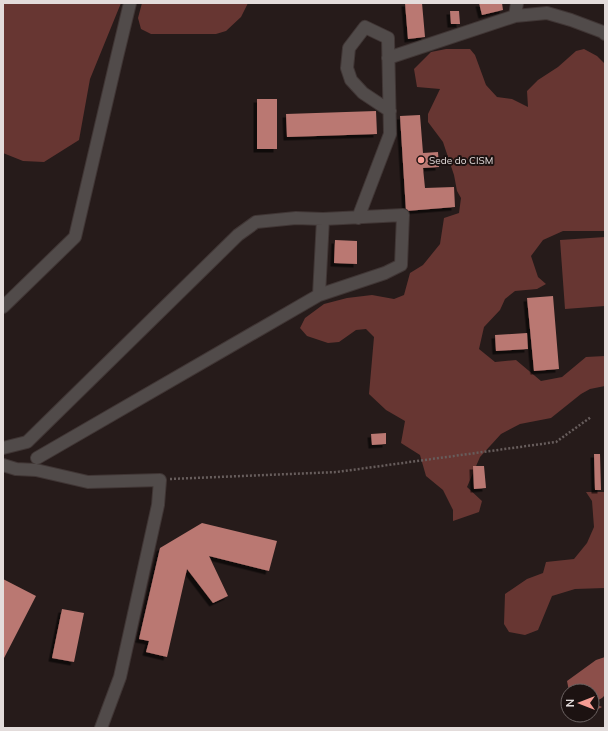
<svg xmlns="http://www.w3.org/2000/svg" width="608" height="731" font-family="Mulish,sans-serif">
	<defs>
		<filter id="shadow"><feDropShadow dx="-3.5" dy="3.5" stdDeviation="0" flood-color="#0009"/></filter>
	</defs>
	<rect width="100%" height="100%" fill="#261b1a"/>
	<path fill="#673632" d="M3 3H121L90 79 79 140 44 162 23 161 3 153Z
		M142 3H248L241 17 226 31 216 34H151L141 29 138 18Z
		M446 49H470L475 55 486 85 497 97 512 99 528 107 527 91 538 80 558 67 576 51 584 49 597 56 605 64V231H563L543 240 531 256 538 277 546 284 537 289 515 291 505 299 500 310 484 327 479 349 495 362 516 360 541 381 562 377 586 357 605 356V386L590 389 581 394 551 418 520 424 501 434 480 457 467 487 482 501 479 512 453 521V510L443 490 426 476 420 455 401 443 405 421 386 410 369 394 374 337 366 329 356 330 339 342 328 343 307 336 300 328 305 318 324 304 347 298 372 295 394 299 404 295 410 273 423 265 440 244 444 218 459 213 461 198 457 191 454 175 443 142 428 122V114L440 89 417 87 414 69 431 52Z
		M605 237V306L565 309 560 240Z
		M586 492H605V588L575 589 552 596 538 630 525 635 509 632 504 624 505 594 527 579 543 573 546 562 574 559 587 543 594 527 592 501Z"/>
	<path fill="#8c4f4a" d="M605 657V695L602 698 593 703 602 707 598 709H592V691H569L567 681 596 660Z"/>
	<path fill="#ba7872" filter="url(#shadow)" d="M405 3H422L425 37 408 39Z
		M479 3H502L503 10 482 15Z
		M450 11H459L460 24H451Z
		M257 99H277V149H257Z
		M376 111 377 134 287 137 286 114Z
		M420 115 423 153 438 152 439 167 423 168 425 188 454 187 455 207 406 211 400 116Z
		M335 240 357 241V264L334 263Z
		M553 296 559 369 534 371 527 298Z
		M527 333 528 349 496 351 495 335Z
		M386 433V444L372 445 371 434Z
		M594 454H600L601 490H595Z
		M473 466H484L486 488 474 489Z
		M202 523 277 541 269 571 209 556 228 596 213 603 187 569 167 657 146 652 149 641 139 639 160 548Z
		M3 579 36 596 3 660Z
		M62 609 84 613 74 662 52 658Z"/>
	<g fill="none" stroke-linecap="round" stroke-linejoin="round">
		<g stroke="#403635" stroke-width="14">
			<path id="minor" d="M515 16 517 3
				M388 58 515 16 547 13 571 20 603 32 605 34
				M358 218 390 134 388 38 365 27 349 48 347 68 351 80 363 93 390 111
				M3 307 75 237 117 57 130 3
				M3 448 27 442 238 235 256 222 296 218 323 219 403 215 401 265 385 273 319 295
				M37 458 319 295 323 219
				M3 465 16 469 36 470 88 482 160 480 158 505 120 677 101 728"/>
		</g>
		<path stroke="#675d5c" stroke-width="2.5" stroke-dasharray="2 2" stroke-linecap="butt" d="M170 479 337 472 556 442 591 417"/>
		<use href="#minor" stroke="#514b4a" stroke-width="12"/>
	</g>
	<circle fill="#f59c93" stroke="#1c1211" stroke-width="1.5" cx="421" cy="160" r="4"/>
	<g text-anchor="middle" stroke-width="4" stroke-linejoin="round" paint-order="stroke">
		<g font-size="10" fill="#e3dcdb" stroke="#1c1211" text-anchor="start">
			<text x="429" y="164">Sede do CISM</text>
		</g>
	</g>
	<rect width="608" height="731" fill="none" stroke="#e3dcdb" stroke-width="8"/>
	<g transform="translate(580 703) rotate(270)"><circle r="19" fill="#1c1211" stroke="#6c6362"/>
	<path d="M0-3L7 15L0 10L-7 15Z" fill="#f59c93"/>
	<text y="-6" font-size="11" font-weight="bold" text-anchor="middle" fill="#e3dcdb">N</text>
	</g>
</svg>
